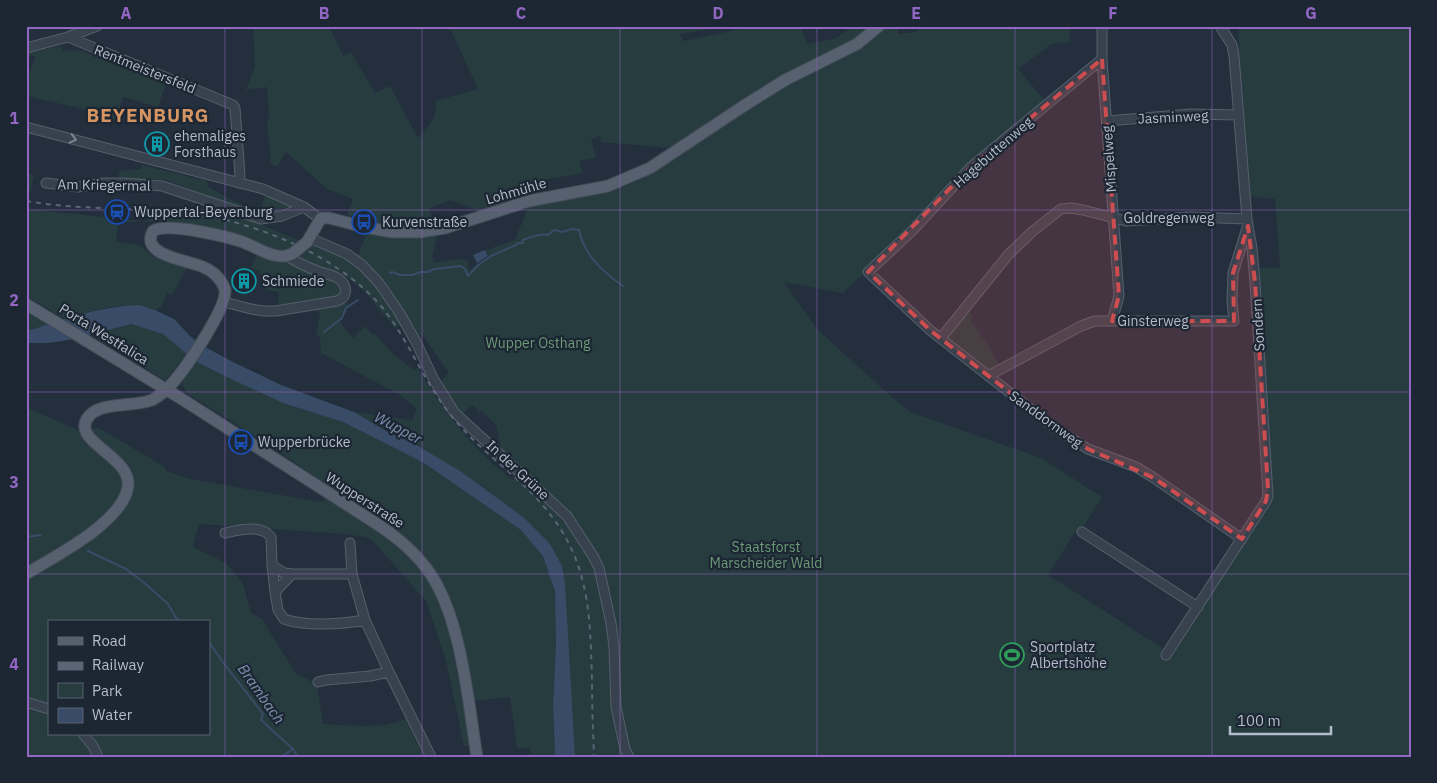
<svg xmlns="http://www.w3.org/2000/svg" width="1437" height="783" font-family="'IBM Plex Sans',sans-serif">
	<rect width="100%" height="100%" fill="#242f3e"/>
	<path fill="#263c3f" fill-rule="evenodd" d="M329 26 343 56 351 52 375 93 390 86 418 138C428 126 439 117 435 101L478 89 449 26H728L679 34 684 41 740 29 739 26H800L807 44 834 39 848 30 846 26H898V34L916 32 920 28 925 26H1069L1070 42 1051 44 1018 69 1046 102 843 293 784 282 817 329 895 400 910 412 1041 458 1102 497 1082 529 1078 534 1075 532 1048 575 1167 651 1270 503 1257 268H1280L1275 199 1248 196 1236 51 1239 50V26H1411V757H563L560 599 544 547 417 445 385 430 354 412 412 420 417 409 400 395 321 353 320 337 316 335 320 314 312 306 278 312 279 292 267 290C266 282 263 277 258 270L251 268 258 253 244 236 190 225 164 222 173 207 210 212 212 208 257 223 298 240 335 250 355 263 371 222 347 215 353 199 327 189 286 152 277 167 271 164 267 119H269L267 87 246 90 255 67 253 27ZM600 135 601 142 672 148C666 156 660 166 652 172 619 197 568 196 529 205L515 240 486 250 489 257 469 270 468 261 459 259 435 263 432 256C440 231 436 231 429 208L451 200 479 211 541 194 539 181 583 173 579 161 596 158 591 140ZM347 277 364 291 395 328 407 321 414 333 424 337 449 373 439 383 460 415 473 405 479 412 482 411 496 425 501 449 500 451 517 475 513 480C474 451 442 410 418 368L414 370 394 355 375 334 373 335 365 326 353 338 345 329 339 319 349 306 346 303 312 306 341 298 342 284Z
		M62 46 63 51 79 50 166 83 158 107 123 97 116 120 79 108 26 96V87L35 56 29 55V52Z
		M142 165 207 181V186L227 198 247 207 246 211 169 181 155 179H120L118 171 141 169Z
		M26 173 34 175 30 193 26 192Z
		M265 196 290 205 291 207 265 213 262 205Z
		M26 209 144 221 157 216V221L124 222 118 225 116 242 140 245 154 257 187 268 172 295 167 293 161 307 155 310C121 300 98 310 65 319L30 298 26 293Z
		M26 310 48 324 31 330 26 329Z
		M967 310 972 314 971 321 993 352 992 353 1000 365 991 370H986L948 338Z
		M131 324 163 334 187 353 165 381 139 363 132 355 115 345H108L92 335Z
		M195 361 283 403 343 422 424 463 521 530C529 538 538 547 543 557 565 601 554 656 553 703 553 721 554 739 555 757H532L530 748H517L510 697 474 701 446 595 391 528 281 453 187 393 182 384 184 376Z
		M26 407 78 430 99 428 165 467 166 471 190 479 321 502 326 498 384 534 408 555 430 582 439 598 448 624 470 745 464 746 446 661 426 601 372 540 369 538 346 534 199 524 193 547 226 563 243 584 251 613 262 619 296 674 317 684 323 724 362 726 386 725 406 719 424 757H26ZM49 622H209V734H49Z"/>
	<path fill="#394c67" d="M485 250 488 256 477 263 473 255Z
		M139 305 155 310 174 319 190 336 205 347 231 361 281 385 354 412 386 431 418 446 460 471 523 517 550 544 562 566 565 583 575 757H555L553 705 556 643 555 592 543 556 521 530 424 463 343 422 283 403 225 376 195 361 163 334 131 324 75 339 48 343H26V329L31 330C66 318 102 306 139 305Z"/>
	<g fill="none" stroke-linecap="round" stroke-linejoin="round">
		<path stroke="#394c67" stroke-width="2" d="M390 273 392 272 400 275H413L420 272H428L434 269 461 266 465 269 468 276 478 265 491 256 516 245 518 243H523V240C530 237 541 233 548 235L554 230 563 232 572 229 579 230C584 255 603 272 623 286
			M324 332 342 318 346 308 358 300
			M26 537 41 535
			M88 551 126 569 142 581 168 604 176 618 183 622
			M209 642 222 661 263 714 261 720 293 749 298 757
			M281 757 293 749"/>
		<g stroke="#565f6c" stroke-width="11">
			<path id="minor" d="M1102 26V59L1119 296 1112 321
				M68 37 233 105 235 108 240 175 239 183
				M26 48 68 37 97 26
				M1102 59 971 167 913 230 868 272 931 331 1055 428 1088 449 1136 467 1154 478 1242 539
				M1107 121 1191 114 1239 115
				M26 127 263 189 304 207 320 219
				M46 183 78 187 103 183H124L162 186 261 219 282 216 304 207
				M310 238 347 254 362 265 379 283 399 312 416 342 434 380 454 412 567 516 593 556 599 568 611 623 614 647 616 707 625 749 629 757
				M224 302 251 309 264 311H276L337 301C348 297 348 286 339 279 334 275 326 274 320 272 309 268 298 263 287 256
				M941 338 1008 255 1033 231 1061 209 1071 208 1083 210 1126 221 1190 217 1247 219
				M988 376 1081 326 1095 321H1234L1232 301 1233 273 1247 228
				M1082 532 1198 607
				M225 533C239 530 261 524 271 537L272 565 284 573 292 574
				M350 543 352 574 365 620 389 672 431 757
				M272 565 275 592
				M352 574H292L275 592 278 610 284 619C307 627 342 624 365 620
				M1166 655 1266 501 1268 496 1255 282 1252 248 1247 219 1234 56 1232 45 1220 26
				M318 682 326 680 370 676 389 672
				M26 702 49 709
				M83 734 93 746 98 757"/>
		</g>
		<g stroke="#414a57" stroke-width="13">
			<path id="major" d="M307 242 321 218H329L364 227 392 232H420L445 228 529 201 608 186 650 168 742 107 785 80 857 44 879 26
				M26 304 185 401 363 515C387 530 410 546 427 569 461 614 468 701 477 757
				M26 574C55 556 117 525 127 491 138 456 65 442 90 415 102 402 135 407 152 400 157 397 164 393 167 389 182 374 228 308 225 289 221 279 213 271 203 267 189 260 139 256 153 231 166 222 224 236 240 241 256 246 275 262 292 254"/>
		</g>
		<use href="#minor" stroke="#38414e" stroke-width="9"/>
		<use href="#major" stroke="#56606e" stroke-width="11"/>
		<path stroke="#5a6575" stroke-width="2" stroke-dasharray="5 5" stroke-linecap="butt" d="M26 201C77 210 129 207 180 212 249 219 335 253 381 306 410 341 425 386 455 420 482 453 519 476 546 509 590 562 590 615 592 680 592 705 593 731 594 757"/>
		<g stroke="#414a57" stroke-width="13" stroke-linecap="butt">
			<path id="major-bridge" d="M292 254 307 242"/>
		</g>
		<use href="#major-bridge" stroke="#56606e" stroke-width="11"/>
	</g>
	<defs><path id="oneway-chevron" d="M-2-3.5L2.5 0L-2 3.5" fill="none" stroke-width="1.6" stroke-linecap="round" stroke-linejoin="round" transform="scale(1.25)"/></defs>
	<use stroke="#7c8592" href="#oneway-chevron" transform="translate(73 139) rotate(15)"/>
	<path fill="#ce4d50" fill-opacity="0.2" stroke="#ce4d50" stroke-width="4" stroke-dasharray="10 6" stroke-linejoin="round" d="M1102 59 1119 296 1112 321H1234L1233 273 1248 226 1255 282 1268 489 1266 501 1242 539 1154 478 1088 449 1055 428 931 331 868 272 971 167Z"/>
	<path fill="none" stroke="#9266c3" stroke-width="1" stroke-opacity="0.55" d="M225 26V757M422 26V757M620 26V757M817 26V757M1015 26V757M1212 26V757M26 210H1411M26 392H1411M26 574H1411"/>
	<defs>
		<g id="building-ring" transform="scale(1.25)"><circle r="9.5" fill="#1d2633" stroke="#0f9aa8" stroke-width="1.5"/><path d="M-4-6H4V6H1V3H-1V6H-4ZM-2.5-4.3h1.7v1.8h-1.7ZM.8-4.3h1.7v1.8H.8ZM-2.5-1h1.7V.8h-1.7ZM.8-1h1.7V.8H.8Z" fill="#0f9aa8"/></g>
		<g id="station-ring" transform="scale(1.25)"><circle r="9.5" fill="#1d2633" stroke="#1a4fb4" stroke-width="1.5"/><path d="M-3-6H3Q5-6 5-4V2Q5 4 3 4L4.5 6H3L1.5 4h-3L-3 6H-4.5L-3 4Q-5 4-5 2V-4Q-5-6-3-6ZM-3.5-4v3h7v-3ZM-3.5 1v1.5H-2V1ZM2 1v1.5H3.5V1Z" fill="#1a4fb4"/></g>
		<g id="bus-ring" transform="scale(1.25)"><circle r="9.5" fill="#1d2633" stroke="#1a4fb4" stroke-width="1.5"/><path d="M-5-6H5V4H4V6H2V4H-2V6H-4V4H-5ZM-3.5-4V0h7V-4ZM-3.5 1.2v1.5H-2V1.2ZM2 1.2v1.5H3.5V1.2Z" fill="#1a4fb4"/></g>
		<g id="stadium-ring" transform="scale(1.25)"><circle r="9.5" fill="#1d2633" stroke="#2e9e5b" stroke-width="1.5"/><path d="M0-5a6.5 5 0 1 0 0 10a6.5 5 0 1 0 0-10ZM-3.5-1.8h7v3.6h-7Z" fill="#2e9e5b"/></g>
	</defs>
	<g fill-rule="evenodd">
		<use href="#building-ring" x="157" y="144"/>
		<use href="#station-ring" x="117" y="212"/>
		<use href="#bus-ring" x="364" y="222"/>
		<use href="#building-ring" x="244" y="281"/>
		<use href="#bus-ring" x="241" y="442"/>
		<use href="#stadium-ring" x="1012" y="655"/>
	</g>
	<g text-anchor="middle" stroke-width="4.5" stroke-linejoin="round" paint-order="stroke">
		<g font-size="14" fill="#b4bcc9" stroke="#1d2633">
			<text transform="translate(145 69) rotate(22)" y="5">Rentmeistersfeld</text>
			<text transform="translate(1173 117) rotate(-3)" y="5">Jasminweg</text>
			<text transform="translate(993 152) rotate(-41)" y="5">Hagebuttenweg</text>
			<text transform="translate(1109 159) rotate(-94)" y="5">Mispelweg</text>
			<text transform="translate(104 185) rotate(1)" y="5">Am Kriegermal</text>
			<text transform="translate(516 191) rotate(-16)" y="5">Lohmühle</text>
			<text x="1169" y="223">Goldregenweg</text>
			<text x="1153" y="326">Ginsterweg</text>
			<text transform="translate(1258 325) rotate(-93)" y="5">Sondern</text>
			<text transform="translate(104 334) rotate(32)" y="5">Porta Westfalica</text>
			<text transform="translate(1046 419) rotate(36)" y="5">Sanddornweg</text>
			<text transform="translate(518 470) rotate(43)" y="5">In der Grüne</text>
			<text transform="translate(365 500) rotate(33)" y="5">Wupperstraße</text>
		</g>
		<g font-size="14" fill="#b4bcc9" stroke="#1d2633" text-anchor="start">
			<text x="174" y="141">ehemaliges<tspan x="174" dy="16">Forsthaus</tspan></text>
			<text x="134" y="217">Wuppertal-Beyenburg</text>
			<text x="382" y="227">Kurvenstraße</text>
			<text x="262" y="286">Schmiede</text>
			<text x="258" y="447">Wupperbrücke</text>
			<text x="1030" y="652">Sportplatz<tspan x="1030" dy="16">Albertshöhe</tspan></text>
		</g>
		<g font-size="14" fill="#6b9a76" stroke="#1d2633">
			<text x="538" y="348">Wupper Osthang</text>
			<text x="766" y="552">Staatsforst<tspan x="766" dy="16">Marscheider Wald</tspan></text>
		</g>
		<g font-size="15" font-style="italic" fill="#7c92b1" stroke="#1d2633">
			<text transform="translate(398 428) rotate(28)" y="5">Wupper</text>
			<text transform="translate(261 694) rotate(55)" y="5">Brambach</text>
		</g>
		<g font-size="19" font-weight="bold" letter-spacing="1" fill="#d59563" stroke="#1d2633">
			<text x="148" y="122">BEYENBURG</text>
		</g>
	</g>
	<rect width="1437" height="783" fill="none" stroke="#1d2633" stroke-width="55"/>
	<rect x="48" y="620" width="162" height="115" fill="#1d2633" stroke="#59626f"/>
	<rect x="58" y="637" width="25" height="8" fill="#56606e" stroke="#59626f"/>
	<text x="92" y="646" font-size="15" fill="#b4bcc9">Road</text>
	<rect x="58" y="662" width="25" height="8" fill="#5a6575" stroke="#59626f"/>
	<text x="92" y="670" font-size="15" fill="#b4bcc9">Railway</text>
	<rect x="58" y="683" width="25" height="15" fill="#263c3f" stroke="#59626f"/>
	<text x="92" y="696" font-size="15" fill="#b4bcc9">Park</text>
	<rect x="58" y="708" width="25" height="15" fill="#394c67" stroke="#59626f"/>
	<text x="92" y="720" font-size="15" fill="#b4bcc9">Water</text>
	<path d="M1230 726v8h101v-8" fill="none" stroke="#b4bcc9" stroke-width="2.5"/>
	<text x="1237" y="726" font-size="15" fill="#b4bcc9" stroke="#1d2633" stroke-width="4" paint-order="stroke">100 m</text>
	<rect x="28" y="28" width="1382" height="728" fill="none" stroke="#9266c3" stroke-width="2"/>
	<g font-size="16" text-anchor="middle" font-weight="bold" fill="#9266c3">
		<text x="126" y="19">A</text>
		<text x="324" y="19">B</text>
		<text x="521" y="19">C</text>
		<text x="718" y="19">D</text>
		<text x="916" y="19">E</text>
		<text x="1113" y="19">F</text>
		<text x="1311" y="19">G</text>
		<text x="14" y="124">1</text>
		<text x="14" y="306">2</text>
		<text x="14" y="488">3</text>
		<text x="14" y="670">4</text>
	</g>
</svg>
